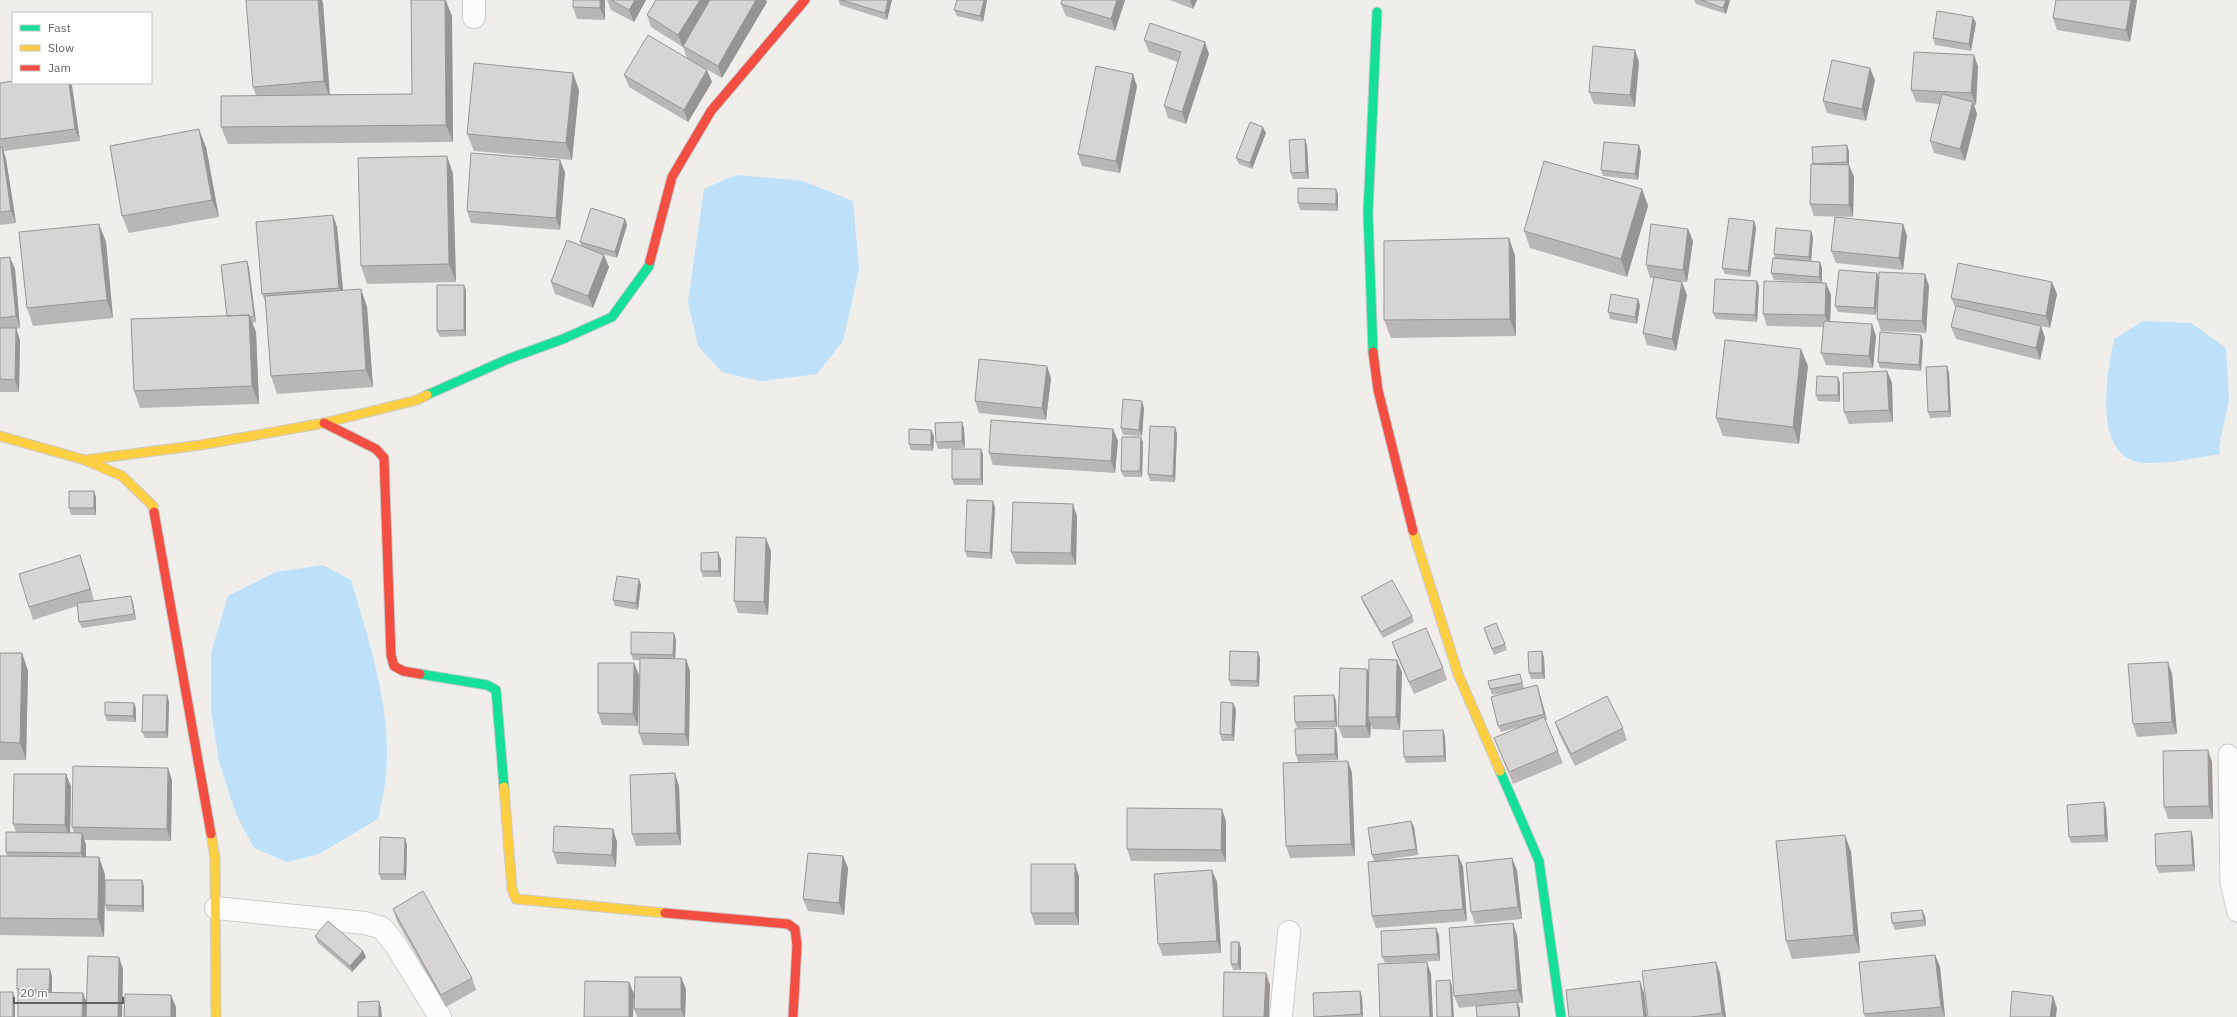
<svg xmlns="http://www.w3.org/2000/svg" width="2237" height="1017" font-family="'IBM Plex Sans',sans-serif">
	<rect width="100%" height="100%" fill="#efeeea"/>
	<path fill="#bfe0f9" d="M736 175 803 181 853 201 859 270 843 341 817 374 759 381 722 372 698 346 688 302 704 189Z
		M2143 321 2191 323 2226 348 2229 400 2219 446 2220 454C2195 458 2169 464 2144 463 2091 459 2107 373 2114 339Z
		M323 565 351 580C370 645 394 714 385 783 384 795 380 807 378 819L319 854 287 862 254 848 236 814 219 762 211 710V653L228 596 276 572Z"/>
	<g fill="none" stroke-linecap="round" stroke-linejoin="round">
		<g stroke="#cbcccc" stroke-width="21">
			<path id="lane" d="M2228 754 2230 883 2237 912"/>
		</g>
		<g stroke="#cbcccc" stroke-width="24">
			<path id="street" d="M474 0V17
				M216 908 365 923 382 928 395 944 440 1017
				M1281 1017 1289 932"/>
		</g>
		<g stroke="#cacacb" stroke-width="11">
			<path id="fast" d="M1373 352 1368 213 1377 12
				M427 395 508 359 563 339 612 317 649 266 650 261
				M420 674 487 685 496 690 504 787
				M1500 771 1539 861 1561 1017"/>
		</g>
		<g stroke="#cacacb" stroke-width="11">
			<path id="slow" d="M0 436 85 460 122 476 153 506 154 512
				M85 460 201 445 324 423 417 400 427 395
				M1413 531 1458 674 1500 771
				M504 787 512 889 516 899 665 913
				M211 834 215 858 216 1017"/>
		</g>
		<g stroke="#cacacb" stroke-width="11">
			<path id="jam" d="M650 261 672 177 711 111 805 0
				M1373 352 1378 390 1413 531
				M324 423 376 449 384 458 391 655 394 666 403 671 420 674
				M154 512 211 834
				M665 913 788 924 795 929 797 945 793 1017"/>
		</g>
		<use href="#lane" stroke="#fdfcfc" stroke-width="19"/>
		<use href="#street" stroke="#fdfcfc" stroke-width="22"/>
		<use href="#fast" stroke="#16e098" stroke-width="9"/>
		<use href="#slow" stroke="#ffcf43" stroke-width="9"/>
		<use href="#jam" stroke="#f24e42" stroke-width="9"/>
	</g>
	<path fill="#b8b7b5" d="M246 0H322L323 3 330 94H412L411 0H446L452 16 453 142 228 144 221 127 256 95 253 87Z
		M605 0V20L577 19 573 7Z
		M607 0H646L634 22 611 10Z
		M656 0H766L767 2 722 78 703 67 707 70 712 82 688 122 629 87 624 75 687 58 683 47 651 27 647 15Z
		M838 0H892L887 20 840 5Z
		M987 0 983 22 957 16 954 10Z
		M1062 0H1125L1115 31 1066 16 1061 4Z
		M1170 0H1197L1193 9Z
		M1694 0H1730L1726 14 1696 4Z
		M2056 0H2137L2130 42 2057 30 2053 18Z
		M1976 23 1971 51 1935 45 1933 38Z
		M1144 40 1209 54 1186 124 1168 118 1164 106 1178 62 1149 52Z
		M1635 50 1639 62 1635 107 1594 104 1589 92Z
		M1974 55 1978 67 1976 105H1974L1977 114 1965 161 1934 153 1930 141 1939 104 1916 102 1911 90Z
		M1875 80 1866 121 1827 113 1823 101Z
		M0 83 72 86 80 141 4 151 6 159 16 223 0 225Z
		M1137 86 1120 173 1082 166 1078 154Z
		M579 90 572 160 474 151 467 134Z
		M1266 133 1252 169 1239 164 1236 158Z
		M1307 145 1309 179H1293L1291 173Z
		M1639 145 1641 152 1638 180 1603 176 1601 170Z
		M1847 145 1849 152V165L1854 177 1853 217 1814 216 1810 204 1813 164Z
		M206 147 219 217 129 233 122 216Z
		M447 156 453 174 456 282 367 284 361 266Z
		M565 172 560 230 471 223 467 211Z
		M1336 189 1338 195V211L1300 210 1298 203Z
		M1642 189 1648 206 1627 277 1530 248 1524 231Z
		M333 215 337 227 343 291 361 289 367 307 373 387 277 394 271 376 266 303 262 294Z
		M625 219 627 225 617 258 602 254 609 267 593 308 555 294 551 282 582 246 580 242Z
		M1754 221 1756 228 1750 277 1725 274 1722 268Z
		M99 224 106 242 113 318 33 326 27 308Z
		M1903 224 1907 236 1903 270 1836 263 1831 251Z
		M1688 229 1693 241 1687 282 1673 281 1687 295 1676 351 1647 345 1643 333 1654 278H1650L1646 265Z
		M1813 237 1811 261 1820 262 1822 268V283H1826L1831 295 1830 321 1876 336 1873 368 1826 365 1821 353 1824 327 1767 326 1763 314 1812 282 1774 280 1771 273 1775 259 1774 254Z
		M1509 238 1515 256 1516 336 1391 338 1384 320Z
		M0 258 15 269 20 328 16 329 20 340 19 392H0Z
		M247 261 249 268 256 322 252 323 256 332 259 404 140 408 134 391 227 316Z
		M1877 273 1879 280 1876 315 1838 312 1835 306Z
		M1757 281 1759 287 1757 322 1716 319 1713 313Z
		M464 285 466 291V336L440 337 437 331Z
		M1929 286 1926 333 1881 331 1877 319Z
		M2057 294 2050 328 2041 326 2045 338 2040 360 1956 339 1951 327 1956 309 1951 298Z
		M1638 299 1640 305 1637 324 1610 319 1608 312Z
		M1921 335 1923 341 1921 371 1880 368 1878 362Z
		M1808 366 1799 444 1723 436 1716 418Z
		M1947 366 1949 373 1951 417 1930 418 1928 412Z
		M1887 371 1892 383 1893 422 1849 424 1844 412Z
		M1051 378 1046 420 979 413 975 401Z
		M1840 383V402L1818 401 1816 395Z
		M1144 408 1142 436 1123 435 1121 428Z
		M1175 427 1177 434 1175 482 1150 481 1148 474Z
		M964 428 965 448 938 449 936 442Z
		M1113 429 1118 441 1115 473 993 465 989 453Z
		M931 430 934 436 933 451 911 450 909 444Z
		M1141 437 1143 443 1142 477H1124L1121 471Z
		M981 449 983 455V485H954L952 479Z
		M96 497V515H71L69 508Z
		M995 507 992 559 967 557 965 551Z
		M1077 516 1076 565 1016 564 1011 552Z
		M771 551 768 615 738 613 734 601Z
		M721 559V577H703L701 571Z
		M84 567 94 601 133 602 136 620 82 628 79 622 77 606 33 620 29 607Z
		M641 585 638 610 615 606 613 600Z
		M1361 597 1412 616 1414 622 1383 638 1363 603Z
		M1484 628 1505 644 1507 650 1494 655Z
		M676 640 675 659H686L690 671 689 746 643 745 639 733 640 660H633L631 654Z
		M1392 642 1443 668 1447 680 1414 694 1396 654Z
		M1542 651 1544 658 1545 679H1531L1529 673Z
		M0 653H22L28 671 26 760H0Z
		M1260 658 1259 687 1231 686 1229 680Z
		M634 663 639 675 638 726 602 725 598 713Z
		M1367 669 1369 673 1402 672 1400 730 1372 729 1371 724 1370 738H1343L1338 726Z
		M2172 674 2177 734 2137 737 2133 724Z
		M1522 680 1524 688 1539 691 1547 720H1545L1558 751 1563 763 1513 784 1499 750 1494 738 1523 726 1501 732 1498 726 1511 692 1492 695 1490 689Z
		M167 695 169 702 168 738H145L142 732Z
		M1334 695 1336 701 1337 727 1297 728 1295 722Z
		M134 703 136 709V722L107 721 105 715Z
		M1236 709 1234 741H1222L1220 734Z
		M1555 722 1623 728 1627 740 1575 766 1559 734Z
		M1335 728 1337 734 1338 760 1298 762 1296 755Z
		M1443 730 1445 736 1446 762 1406 763 1404 757Z
		M1348 761 1352 773 1355 856 1290 858 1286 846Z
		M2212 762 2213 819H2168L2164 807Z
		M66 774 71 787 70 833H74L72 827 172 780 171 841 84 840 86 845V857H99L105 875V880H142L144 887V912L107 911 105 905 104 937 0 935V856H7L6 852 16 832 13 824Z
		M679 786 681 845 636 846 632 834Z
		M2106 808 2108 842 2071 843 2069 837Z
		M1226 821V862L1131 861 1127 849Z
		M1411 821 1414 827 1418 855 1383 860 1458 855 1463 867 1467 921 1376 928 1372 916 1374 861 1372 855Z
		M613 829 617 842 616 867 557 864 553 852Z
		M1845 835 1851 852 1860 953 1792 959 1786 941Z
		M2193 838 2195 871 2159 873 2156 866Z
		M407 844 406 880H381L379 874Z
		M843 856 848 868 844 915 808 911 803 899Z
		M1212 870 1217 882 1221 953 1163 956 1158 944Z
		M1517 870 1522 919 1475 924 1471 912Z
		M1079 876V925H1035L1031 913Z
		M393 909 472 978 476 990 446 1007 397 921Z
		M1925 916 1926 926 1895 930 1892 923Z
		M1439 935 1440 961 1385 963 1382 957Z
		M1517 935 1523 1003H1518L1520 1009 1476 1006 1459 1008 1454 996Z
		M315 936 363 951 366 957 352 972 318 943Z
		M1239 942 1241 948V970H1233L1231 964Z
		M1935 955 1940 967 1945 1017H1865L1864 1014Z
		M1716 962 1720 974 1726 1017H1648Z
		M123 969 122 1017 18 993 17 989 52 976V992L83 993 87 1003Z
		M686 989 685 1017H637L634 1009Z
		M1360 991 1362 997 1363 1017H1314Z"/>
	<path fill="#969594" d="M318 0H322L323 3 330 99 324 81Z
		M445 0 452 16 453 142 446 125Z
		M600 0H605V20L600 8Z
		M635 0H646L634 22 629 10Z
		M700 0H712L683 47 678 35Z
		M756 0H766L767 2 722 78 718 66Z
		M888 0H892L887 20 885 13Z
		M984 0H987L983 22 980 16Z
		M1117 0H1125L1115 31 1111 19Z
		M1190 0H1197L1193 9Z
		M1726 0H1730L1726 14 1723 8Z
		M2131 0H2137L2130 42 2126 30Z
		M1973 17 1976 23 1971 51 1969 44Z
		M1205 42 1209 54 1186 124 1182 112Z
		M1635 50 1639 62 1635 107 1630 95Z
		M1974 55 1978 67 1976 105 1971 93Z
		M1870 68 1875 80 1866 121 1862 109Z
		M707 70 712 82 688 122 684 110Z
		M573 73 579 90 572 160 566 143Z
		M1133 74 1137 86 1120 173 1116 161Z
		M69 83H71L72 86 80 141 75 129Z
		M1973 102 1977 114 1965 161 1960 149Z
		M1263 127 1266 133 1252 169 1250 163Z
		M199 129 206 147 219 217 212 200Z
		M1305 139 1307 145 1309 179 1306 172Z
		M1639 145 1641 152 1638 180 1635 174Z
		M1847 145 1849 152V169L1847 162Z
		M2 147 6 159 16 223 11 211Z
		M447 156 453 174 456 282 449 264Z
		M560 160 565 172 560 230 556 218Z
		M1849 165 1854 177 1853 217 1849 205Z
		M1336 189 1338 195V211L1336 204Z
		M1642 189 1648 206 1627 277 1621 259Z
		M333 215 337 227 344 300 339 288Z
		M625 219 627 225 617 258 615 252Z
		M1754 221 1756 228 1750 277 1748 271Z
		M99 224 106 242 113 318 107 300Z
		M1903 224 1907 236 1903 270 1899 258Z
		M1688 229 1693 241 1687 282 1683 270Z
		M1811 231 1813 237 1811 263 1809 257Z
		M1509 238 1515 256 1516 336 1510 319Z
		M604 255 609 267 593 308 588 296Z
		M10 257 15 269 20 328 16 316Z
		M247 261 249 268 256 322 254 316Z
		M1820 262 1822 268V283L1819 277Z
		M1877 273 1879 280 1876 315 1874 308Z
		M1925 274 1929 286 1926 333 1922 321Z
		M1757 281 1759 287 1757 322 1755 315Z
		M1682 282 1687 295 1676 351 1672 339Z
		M2052 282 2057 294 2050 328 2046 316Z
		M1826 283 1831 295 1830 328 1825 315Z
		M464 285 466 291V336L464 330Z
		M361 289 367 307 373 387 366 370Z
		M1638 299 1640 305 1637 324 1635 317Z
		M249 315 256 332 259 404 252 386Z
		M1872 324 1876 336 1873 368 1869 356Z
		M2041 326 2045 338 2040 360 2036 348Z
		M16 328 20 340 19 392 15 380Z
		M1921 335 1923 341 1921 371 1919 365Z
		M1801 349 1808 366 1799 444 1793 427Z
		M1047 366 1051 378 1046 420 1042 408Z
		M1947 366 1949 373 1951 417 1949 411Z
		M1887 371 1892 383 1893 422 1889 410Z
		M1838 377 1840 383V402L1838 395Z
		M1142 401 1144 408 1142 436 1139 430Z
		M962 422 964 428 965 448 962 441Z
		M1175 427 1177 434 1175 482 1173 476Z
		M1113 429 1118 441 1115 473 1111 461Z
		M931 430 934 436 933 451 931 445Z
		M1141 437 1143 443 1142 477 1140 471Z
		M981 449 983 455V485L981 479Z
		M94 491 96 497V515L94 508Z
		M993 501 995 507 992 559 990 553Z
		M1073 504 1077 516 1076 565 1071 553Z
		M766 538 771 551 768 615 764 602Z
		M718 552 721 559V577L719 571Z
		M80 555 84 567 94 601 90 589Z
		M639 579 641 585 638 610 636 603Z
		M131 596 133 602 136 620 134 614Z
		M674 633 676 640 675 661 673 655Z
		M1542 651 1544 658 1545 679 1542 673Z
		M1258 652 1260 658 1259 687 1257 681Z
		M22 653 28 671 26 760 20 743Z
		M686 659 690 671 689 746 685 734Z
		M1397 660 1402 672 1400 730 1396 717Z
		M2168 662 2172 674 2177 734 2172 722Z
		M634 663 639 675 638 726 633 714Z
		M1367 669 1371 681 1368 717 1371 724 1370 738 1366 726Z
		M1537 685 1539 691 1547 720 1544 714Z
		M167 695 169 702 168 738 166 732Z
		M1334 695 1336 701 1337 727 1335 721Z
		M134 703 136 709V722L133 716Z
		M1233 703 1236 709 1234 741 1232 735Z
		M1335 728 1337 734 1338 760 1335 754Z
		M1443 730 1445 736 1446 762 1444 756Z
		M2208 750 2212 762 2213 819 2209 806Z
		M1348 761 1352 773 1355 856 1351 844Z
		M168 768 172 780 171 841 167 829Z
		M675 773 679 786 681 845 677 833Z
		M66 774 71 787 70 837 65 825Z
		M2104 802 2106 808 2108 842 2105 835Z
		M1222 809 1226 821V862L1221 850Z
		M1411 821 1414 827 1418 855 1416 849Z
		M613 829 617 842 616 867 612 855Z
		M2191 831 2193 838 2195 871 2193 865Z
		M82 833 86 845V865L81 853Z
		M1845 835 1851 852 1860 953 1854 935Z
		M405 838 407 844 406 880 404 874Z
		M1458 855 1463 867 1467 921 1463 909Z
		M843 856 848 868 844 915 839 903Z
		M99 857 105 875 104 937 98 919Z
		M1512 858 1517 870 1522 919 1518 907Z
		M1075 864 1079 876V925L1075 913Z
		M1212 870 1217 882 1221 953 1217 941Z
		M142 880 144 887V912L142 906Z
		M1922 910 1925 916 1926 926 1924 920Z
		M1513 923 1517 935 1523 1003 1518 990Z
		M1436 928 1439 935 1440 961 1438 954Z
		M1239 942 1241 948V970L1238 964Z
		M363 951 366 957 352 972 350 966Z
		M1935 955 1940 967 1945 1017 1941 1007Z
		M119 957 123 969 122 1017H118Z
		M1427 962 1431 974 1433 1017H1430Z
		M1716 962 1720 974 1726 1017H1724L1722 1013Z
		M50 969 52 976V996L49 990Z
		M1266 973 1270 985 1269 1017H1264Z
		M681 977 686 989 685 1017H684L681 1009Z
		M1450 980 1452 986 1454 1017H1452Z
		M1640 981 1644 993 1647 1017H1644Z
		M629 982 634 994 633 1017H629Z
		M1360 991 1362 997 1363 1017 1361 1014Z
		M13 992 15 999V1017H13Z
		M83 993 87 1005V1017H82Z
		M171 995 176 1007V1017H171Z
		M2053 996 2057 1008 2056 1017H2050Z
		M379 1001 381 1007 382 1017H379Z
		M1517 1002 1520 1009V1017H1519Z"/>
	<path fill="#d6d5d3" stroke="#969594" d="M246 0H318L324 81 253 87Z
		M411 0H445L446 125 221 127V96L412 94Z
		M573 0H600V8L573 7Z
		M611 0H635L629 10Z
		M656 0H700L678 35 647 15Z
		M710 0H756L718 66 683 46Z
		M841 0H888L885 13Z
		M957 0H984L980 16 954 10Z
		M1062 0H1117L1111 19 1061 4Z
		M1701 0H1726L1723 8Z
		M2056 0H2131L2126 30 2053 18Z
		M1937 11 1973 17 1969 44 1933 38Z
		M1150 23 1205 42 1182 112 1164 106 1181 52 1144 40Z
		M648 35 707 70 684 110 624 75Z
		M1593 46 1635 50 1630 95 1589 92Z
		M1914 52 1974 55 1971 93 1911 90Z
		M1832 60 1870 68 1862 109 1823 101Z
		M474 63 573 73 566 143 467 134Z
		M1096 66 1133 74 1116 161 1078 154Z
		M13 81V83H69L75 129 0 139V83Z
		M1942 94 1973 102 1960 149 1930 141Z
		M1250 122 1263 127 1250 163 1236 158Z
		M199 129 212 200 122 216 110 146Z
		M1305 139 1306 172 1291 173 1289 140Z
		M1604 142 1639 145 1635 174 1601 170Z
		M1847 145V162L1813 164 1812 147Z
		M0 147H2L11 211 0 212Z
		M471 153 560 160 556 218 467 211Z
		M447 156 449 264 361 266 358 158Z
		M1544 161 1642 189 1621 259 1524 231Z
		M1811 164 1849 165V205L1810 204Z
		M1298 188 1336 189V204L1298 203Z
		M591 208 625 219 615 252 580 242Z
		M333 215 339 288 262 294 256 222Z
		M1835 217 1903 224 1899 258 1831 251Z
		M1729 218 1754 221 1748 271 1722 268Z
		M99 224 107 300 27 308 19 232Z
		M1651 224 1688 229 1683 270 1646 265Z
		M1776 228 1811 231 1809 257 1774 254Z
		M1509 238 1510 319 1384 320V241Z
		M567 240 604 255 588 296 551 282Z
		M10 257 16 316 0 318V258Z
		M1773 258 1820 262 1819 277 1771 273Z
		M247 261 254 316 250 317 249 315 227 316 221 265Z
		M1958 263 2052 282 2046 316 1951 298Z
		M1839 270 1877 273 1874 308 1835 306Z
		M1879 272 1925 274 1922 321 1877 319Z
		M1654 277 1682 282 1672 339 1643 333Z
		M1715 279 1757 281 1755 315 1713 313Z
		M1764 281 1826 283 1825 315 1763 314Z
		M437 285H464V330L437 331Z
		M361 289 366 370 271 376 265 296Z
		M1611 294 1638 299 1635 317 1608 312Z
		M1956 306 2041 326 2036 348 1951 327Z
		M249 315 252 386 134 391 131 319Z
		M1824 321 1872 324 1869 356 1821 353Z
		M0 328H16L15 380 0 379Z
		M1880 332 1921 335 1919 365 1878 362Z
		M1725 340 1801 349 1793 427 1716 418Z
		M979 359 1047 366 1042 408 975 401Z
		M1947 366 1949 411 1928 412 1926 367Z
		M1887 371 1889 410 1844 412 1843 373Z
		M1817 376 1838 377V395H1816Z
		M1123 399 1142 401 1139 430 1121 428Z
		M991 420 1113 429 1111 461 989 453Z
		M962 422V441L936 442 935 423Z
		M1150 426 1175 427 1173 476 1148 474Z
		M909 429 931 430V445L909 444Z
		M1122 437H1141L1140 471H1121Z
		M952 449H981V479H952Z
		M69 491H94V508H69Z
		M967 500 993 501 990 553 965 551Z
		M1013 502 1073 504 1071 553 1011 552Z
		M736 537 766 538 764 602 734 601Z
		M718 552 719 571H701V553Z
		M80 555 90 589 29 607 19 574Z
		M617 576 639 579 636 603 613 600Z
		M1392 580 1412 616 1381 632 1361 597Z
		M131 596 134 614 79 622 77 603Z
		M1496 623 1505 644 1492 649 1484 628Z
		M1426 628 1443 668 1409 682 1392 642Z
		M631 632 674 633 673 655 631 654Z
		M1230 651 1258 652 1257 681 1229 680Z
		M1542 651V673H1529L1528 652Z
		M0 653H22L20 743 0 742Z
		M640 658 686 659 685 734 639 733Z
		M1369 659 1397 660 1396 717H1368Z
		M2168 662 2172 722 2133 724 2128 664Z
		M598 663H634L633 714 598 713Z
		M1340 668 1367 669 1366 726H1338Z
		M1520 674 1522 683 1490 689 1488 681Z
		M1537 685 1544 714 1498 726 1491 697Z
		M143 695H167L166 732H142Z
		M1334 695 1335 721 1295 722 1294 696Z
		M1607 696 1623 728 1571 754 1555 722Z
		M105 702 134 703 133 716 105 715Z
		M1221 702 1233 703 1232 735 1220 734Z
		M1544 717 1558 751 1509 772 1494 738Z
		M1335 728V754L1296 755 1295 729Z
		M1443 730 1444 756 1404 757 1403 731Z
		M2208 750 2209 806 2164 807 2163 751Z
		M1348 761 1351 844 1286 846 1283 763Z
		M73 766 168 768 167 829 72 827Z
		M675 773 677 833 632 834 630 775Z
		M14 774H66L65 825 13 824Z
		M2104 802 2105 835 2069 837 2067 805Z
		M1127 808 1222 809 1221 850 1127 849Z
		M1411 821 1416 849 1372 855 1368 828Z
		M554 826 613 829 612 855 553 852Z
		M2191 831 2193 865 2156 866 2155 834Z
		M6 832 82 833 81 853 6 852Z
		M1845 835 1854 935 1786 941 1776 841Z
		M380 837 405 838 404 874H379Z
		M808 853 843 856 839 903 803 899Z
		M1458 855 1463 909 1372 916 1368 862Z
		M0 856 99 857 98 919 0 918Z
		M1512 858 1518 907 1471 912 1466 863Z
		M1031 864H1075V913H1031Z
		M1212 870 1217 941 1158 944 1154 874Z
		M105 880H142V906L105 905Z
		M423 891 472 978 441 995 393 909Z
		M1922 910 1924 920 1892 923 1891 913Z
		M328 921 363 951 350 966 315 936Z
		M1513 923 1518 990 1454 996 1449 928Z
		M1436 928 1438 954 1382 957 1381 931Z
		M1231 942H1239L1238 964H1231Z
		M1935 955 1941 1007 1864 1014 1859 962Z
		M88 956 119 957 118 1017H86Z
		M1427 962 1430 1017H1380L1378 964Z
		M1716 962 1722 1013 1691 1017H1648L1642 971Z
		M17 969H50L49 990 17 989Z
		M1224 972 1266 973 1264 1017H1223Z
		M635 977H681V1009H634Z
		M1450 980 1452 1017H1437L1436 981Z
		M585 981 629 982V1017H584Z
		M1640 981 1644 1017H1569L1566 990Z
		M1360 991 1361 1014 1314 1017 1313 993Z
		M2012 991 2053 996 2050 1017H2010Z
		M0 992H13V1017H0Z
		M18 992 83 993 82 1017H18Z
		M125 994 171 995V1017H124Z
		M379 1001V1017H358V1002Z
		M1517 1002 1519 1017H1477L1476 1006Z"/>
	<rect x="12" y="12" width="140" height="72" fill="#ffffff" stroke="#bfc1c3"/>
	<rect x="20" y="25" width="20" height="6" fill="#16e098" stroke="#bfc1c3"/>
	<text x="48" y="32" font-size="12" fill="#5f6368">Fast</text>
	<rect x="20" y="45" width="20" height="6" fill="#ffcf43" stroke="#bfc1c3"/>
	<text x="48" y="52" font-size="12" fill="#5f6368">Slow</text>
	<rect x="20" y="65" width="20" height="6" fill="#f24e42" stroke="#bfc1c3"/>
	<text x="48" y="72" font-size="12" fill="#5f6368">Jam</text>
	<path d="M14 997v6h109v-6" fill="none" stroke="#5f6368" stroke-width="2"/>
	<text x="20" y="997" font-size="12" fill="#5f6368" stroke="#ffffff" stroke-width="3" paint-order="stroke">20 m</text>
</svg>
